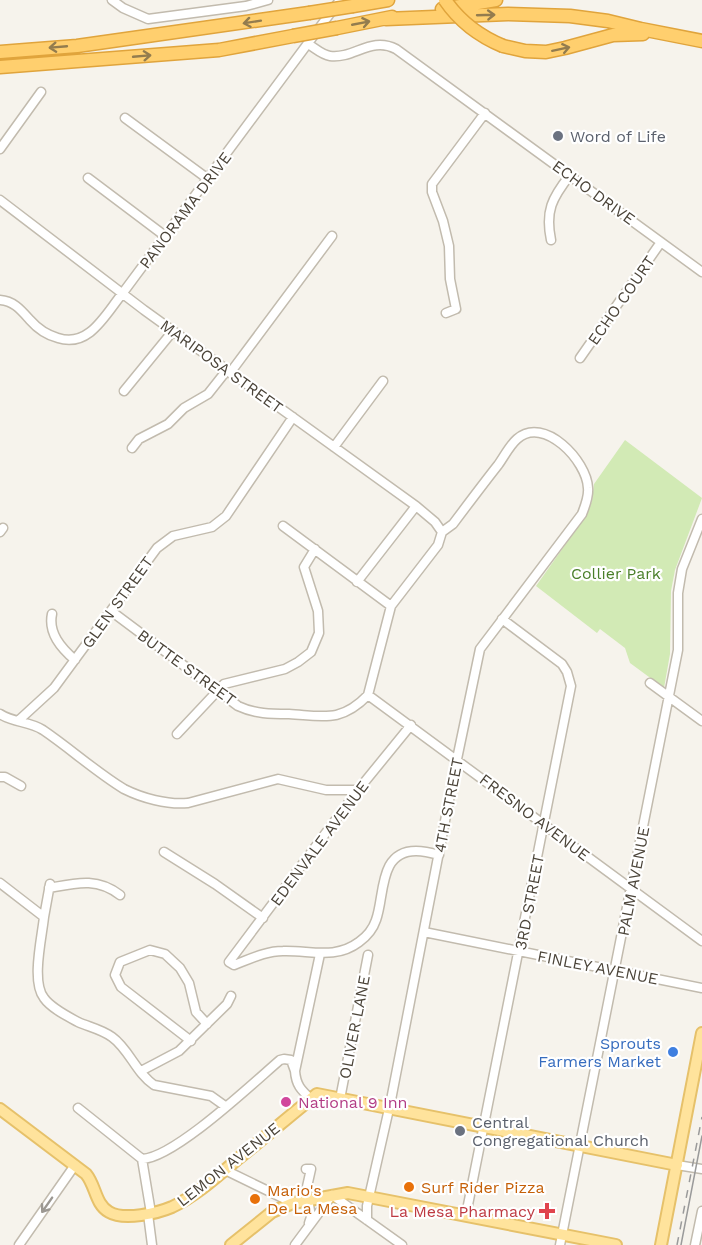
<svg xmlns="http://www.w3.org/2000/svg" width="702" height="1245" font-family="'Work Sans',sans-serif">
	<rect width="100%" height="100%" fill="#f6f3ec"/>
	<path fill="#d2eab5" d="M625 440 702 498 675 570 671 591 670 654 664 688 630 663 625 648 600 629 597 633 536 586 587 514 592 501 594 484Z"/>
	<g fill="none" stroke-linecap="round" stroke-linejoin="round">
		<g stroke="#c2bbae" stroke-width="11">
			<path id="minor" d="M112 0 123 8 148 19 246 6 268 0
				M308 44C315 48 322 55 330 56 354 59 371 36 396 49L702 272
				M125 118 208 179
				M0 149 41 92
				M88 178 165 236
				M0 200 144 310 416 506 435 522 442 532
				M551 240C545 211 552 198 570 175
				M0 300C14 301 21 310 30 320 37 328 47 335 58 338 89 348 105 315 122 294L340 0
				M446 313 456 309 450 279 449 246 443 221 432 192V184L485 113
				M580 358 661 242
				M230 373 332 236
				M124 391 173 331
				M334 447 383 381
				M132 448 139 439 168 424 184 408 208 394 227 370
				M283 526 391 606
				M0 532 3 528
				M357 582 416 506
				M111 611 238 706C255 714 271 714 289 714 323 716 341 723 368 695L391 606 438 545 442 532 453 524C468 504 483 484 498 465 504 457 509 446 517 439 544 415 587 461 588 488 589 497 585 506 582 514L480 649 457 759 391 1100 367 1206V1220
				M52 614C48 633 61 648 75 660
				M650 683 702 721
				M368 695 702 941
				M0 714C14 723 29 721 43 730 71 749 96 772 124 789 142 798 167 805 188 803L278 779 326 790H358
				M18 721 54 688 157 548 173 536 212 527 226 516 293 417
				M411 725 358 790 229 962 234 965C250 959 266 951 283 951 310 950 335 960 359 942 366 937 373 929 376 920 385 896 378 851 416 851 424 851 432 853 439 855
				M177 734 224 684 285 669 298 662 311 652 319 633 318 611 304 567 315 549
				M0 777H5L21 786
				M164 852 215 884 263 918
				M0 883 44 917C42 937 31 982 44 998 51 1008 67 1016 78 1022 89 1027 101 1029 112 1037 129 1049 136 1073 154 1085L211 1096 225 1106
				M49 888C76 883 97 877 120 895
				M44 917 50 884
				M424 932 702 988
				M191 1041 121 987 115 975 120 962 150 950 165 954 180 968 189 983 196 1012 207 1024
				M141 1071 179 1051 227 1004 231 996
				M311 1099C301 1090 296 1085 295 1071L320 954
				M340 1099 368 955
				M78 1108 142 1159C174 1158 252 1084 280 1060L284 1059 291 1060 295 1071
				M142 1159 151 1213
				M677 1165 702 1169
				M225 1170 293 1203
				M308 1199 311 1217 309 1223
				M304 1200 311 1169H306
				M148 1214 152 1245
				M466 1215 571 686 567 672 562 664 502 619
				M19 1245 75 1165
				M295 1245 332 1195 402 1245
				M560 1245 678 650V593L682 569 702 519
				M695 1245 702 1211"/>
		</g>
		<g stroke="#e6c16a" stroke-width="14">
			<path id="major" d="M0 1109 86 1174C96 1186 95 1204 109 1212 124 1221 158 1213 172 1207 196 1196 219 1175 239 1158 265 1137 291 1115 317 1094L677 1165
				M231 1245 272 1212 293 1203 348 1193 616 1245
				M661 1245 702 1033"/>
		</g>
		<g stroke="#e0a43c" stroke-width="15">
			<path id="highway" d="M353 6 388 0
				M442 9 496 0
				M386 19 508 14 570 16 608 21 641 29 702 41
				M337 28 392 17
				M503 46 525 51 546 52 565 48 613 35 643 34
				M0 52 77 46 309 13
				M0 67 219 50 293 36"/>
		</g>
		<use href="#minor" stroke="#fff" stroke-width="8"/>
		<use href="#major" stroke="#ffe39c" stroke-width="10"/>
		<use href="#highway" stroke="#ffcf6e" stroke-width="12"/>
		<path stroke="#9a9a9a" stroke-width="1.5" d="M681 1245 702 1136"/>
		<path stroke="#9a9a9a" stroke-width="1.5" stroke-dasharray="8 8" stroke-linecap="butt" d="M677 1245 702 1117"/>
		<g stroke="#e0a43c" stroke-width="15" stroke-linecap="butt">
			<path id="highway-bridge" d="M445 0C460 22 479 36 503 46
				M309 13 353 6
				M293 36 337 28"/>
		</g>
		<use href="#highway-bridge" stroke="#ffcf6e" stroke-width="12"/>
	</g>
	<defs><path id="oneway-shaft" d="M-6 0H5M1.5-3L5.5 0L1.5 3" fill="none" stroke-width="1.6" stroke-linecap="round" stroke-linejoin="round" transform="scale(1.5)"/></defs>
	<g stroke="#937c4e">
		<use href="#oneway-shaft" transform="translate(486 15) rotate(-2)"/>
		<use href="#oneway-shaft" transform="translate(252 22) rotate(171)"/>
		<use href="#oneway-shaft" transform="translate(361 23) rotate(-11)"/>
		<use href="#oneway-shaft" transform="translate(58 47) rotate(175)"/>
		<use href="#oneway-shaft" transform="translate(561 49) rotate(-12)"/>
		<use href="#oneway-shaft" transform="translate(142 56) rotate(-5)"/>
	</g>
	<use stroke="#9c9892" href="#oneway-shaft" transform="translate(47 1205) rotate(125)"/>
	<g fill="#6b7280" stroke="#fff" stroke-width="2">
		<circle cx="558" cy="136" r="6"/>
		<circle cx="460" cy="1131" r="6"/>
	</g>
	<circle fill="#3f7fe0" stroke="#fff" stroke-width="2" cx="673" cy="1052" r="6"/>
	<circle fill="#d1479c" stroke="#fff" stroke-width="2" cx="286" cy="1102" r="6"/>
	<g fill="#e8710a" stroke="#fff" stroke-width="2">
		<circle cx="409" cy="1187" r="6"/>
		<circle cx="255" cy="1199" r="6"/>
	</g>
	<path fill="#e0444e" stroke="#fff" stroke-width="2" d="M544 1202h6v6h6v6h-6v6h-6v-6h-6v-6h6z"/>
	<g text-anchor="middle" stroke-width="4.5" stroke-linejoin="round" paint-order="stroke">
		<g font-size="16" fill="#5b616d" stroke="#fff" text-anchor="start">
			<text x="570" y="142">Word of Life</text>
			<text x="472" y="1128">Central<tspan x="472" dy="18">Congregational Church</tspan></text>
		</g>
		<g font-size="16" fill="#4b4439" stroke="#fff">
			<text transform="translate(594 192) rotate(36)" y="6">ECHO DRIVE</text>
			<text transform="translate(185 210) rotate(-53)" y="6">PANORAMA DRIVE</text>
			<text transform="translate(621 300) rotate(-55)" y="6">ECHO COURT</text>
			<text transform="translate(222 366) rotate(36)" y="6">MARIPOSA STREET</text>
			<text transform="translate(117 602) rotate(-54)" y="6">GLEN STREET</text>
			<text transform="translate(187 667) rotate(36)" y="6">BUTTE STREET</text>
			<text transform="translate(448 805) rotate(-79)" y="6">4TH STREET</text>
			<text transform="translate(535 817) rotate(37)" y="6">FRESNO AVENUE</text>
			<text transform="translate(319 843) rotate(-53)" y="6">EDENVALE AVENUE</text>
			<text transform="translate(633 881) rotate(-79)" y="6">PALM AVENUE</text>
			<text transform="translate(529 902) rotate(-79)" y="6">3RD STREET</text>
			<text transform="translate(598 967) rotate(11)" y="6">FINLEY AVENUE</text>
			<text transform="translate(354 1027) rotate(-79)" y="6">OLIVER LANE</text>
			<text transform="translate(228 1164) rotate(-38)" y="6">LEMON AVENUE</text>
		</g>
		<g font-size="16" fill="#4a7f2a" stroke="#fff">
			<text x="616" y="579">Collier Park</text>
		</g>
		<g font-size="16" fill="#366cbe" stroke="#fff" text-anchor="end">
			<text x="661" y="1049">Sprouts<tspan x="661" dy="18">Farmers Market</tspan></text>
		</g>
		<g font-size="16" fill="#b23c85" stroke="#fff" text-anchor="start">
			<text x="298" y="1108">National 9 Inn</text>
		</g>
		<g font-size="16" fill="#c56008" stroke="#fff" text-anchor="start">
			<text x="421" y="1193">Surf Rider Pizza</text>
			<text x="267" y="1196">Mario's<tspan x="267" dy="18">De La Mesa</tspan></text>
		</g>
		<g font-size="16" fill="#be3a42" stroke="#fff" text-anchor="end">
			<text x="535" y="1217">La Mesa Pharmacy</text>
		</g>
	</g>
</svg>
